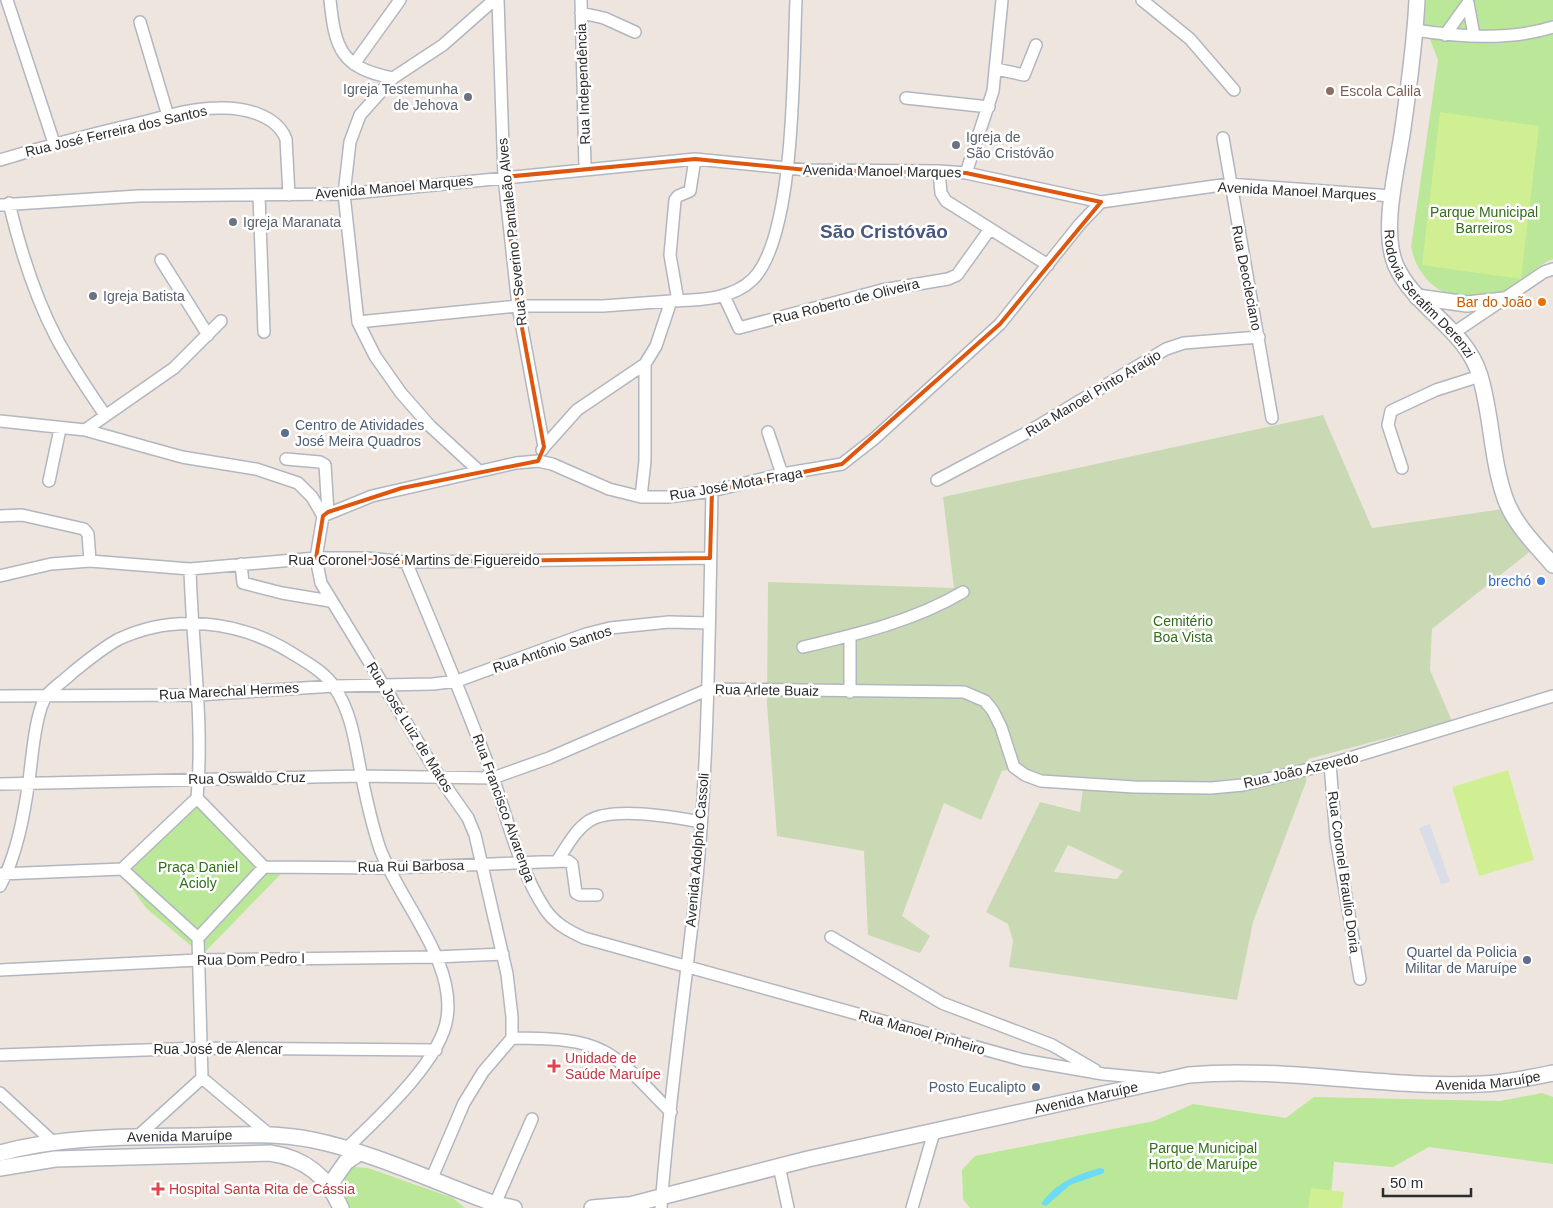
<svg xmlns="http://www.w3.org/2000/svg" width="1553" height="1208" font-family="Helvetica,sans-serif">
	<rect width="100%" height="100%" fill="#eee6de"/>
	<path fill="#d9dde7" d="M1430 824 1450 882 1441 884 1419 828Z"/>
	<path fill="#bae798" d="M1426 0H1553V259C1536 265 1525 281 1509 289 1468 311 1421 295 1411 247L1438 60 1424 24Z
		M199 792 280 875 202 955 146 908 118 869Z
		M1542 1093 1553 1097V1164L1429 1147 1393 1167 1334 1162 1330 1208H970L963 1199 962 1170 975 1156 1154 1121 1193 1104 1286 1118 1314 1097 1500 1101Z
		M354 1167 368 1168 453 1198 465 1208H343L336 1188 345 1170Z"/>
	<path fill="#c9d9b4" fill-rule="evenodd" d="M1323 415 1372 528 1503 509 1532 550 1432 629 1430 670 1452 721 1308 759 1306 782 1253 922 1237 1000 1009 967 1013 941 1008 924 986 912 1040 802 1080 812 1084 779 1039 775 1022 766 1002 771 981 820 944 803 902 916 930 936 920 953 868 935 864 851 777 836 767 704 768 582 954 588 943 497ZM1068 845 1123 871 1117 879 1054 872Z"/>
	<path fill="#d0ef93" d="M1440 112 1539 126 1521 279 1422 265Z
		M1508 770 1534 860 1479 876 1452 787Z
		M1311 1188 1344 1192 1342 1208H1308Z"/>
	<path fill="#6cdcf5" d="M1100 1168 1104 1169V1173L1070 1185 1046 1206 1041 1204C1055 1183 1078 1174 1100 1168Z"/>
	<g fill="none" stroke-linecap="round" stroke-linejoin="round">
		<g stroke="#b2b6c0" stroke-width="14">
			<path id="street" d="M7 0 54 143
				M330 0C335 49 341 68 393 78
				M498 0 504 177 518 306 544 447 542 450
				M581 0 585 168
				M1142 0 1190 39 1234 90
				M581 13 604 18 635 32
				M140 22 168 116
				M1415 30C1459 37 1510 41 1553 27
				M1445 35 1468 3 1474 35
				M354 64 400 0
				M996 69 1024 75 1036 45
				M906 98 989 107
				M1223 138 1272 418
				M0 160C46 146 92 134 139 123 164 117 192 108 218 108 242 107 276 114 286 139L289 195
				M939 171 941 193 946 201 1048 265
				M966 173 993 91 1002 0
				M259 195 264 332
				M9 203C20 249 34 295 56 337 70 364 88 390 105 415
				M0 205 138 196 344 194 695 159 807 170 939 171 966 173 1101 202 1229 184 1392 196
				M161 260 208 335
				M724 296 739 328 882 290 948 279 957 275 990 229
				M678 301 670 255 675 200 678 196 690 191 695 159
				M358 322 518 306H603L671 301
				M1455 332 1544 272 1553 269
				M0 421 85 430 182 457 256 469 298 483 312 497 323 516 316 558 321 583 440 778 468 818 475 835 507 974 512 1017V1038L483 1072 464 1103 431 1180
				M85 430 174 368 221 321
				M768 432 782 474
				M544 447 577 410 645 364 656 346 671 301C698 300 732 300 753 279 796 235 793 63 796 0
				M286 459 320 462 325 465 328 512
				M1402 468 1388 425 1391 411 1436 390 1480 376
				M479 471 430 426 401 393 375 356 358 322 344 194 350 142 360 115 393 78 443 45 494 0
				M937 480 1028 432 1166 349 1184 343 1259 337
				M49 481 60 429
				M641 497 645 461V364
				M0 516 22 515 84 529 88 534 90 561
				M323 516 372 496 516 463 538 461 552 464 609 489 641 497H668L712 491 782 474 842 464 874 439 1000 324 1080 224 1101 202
				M406 562C436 633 465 703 492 775 508 819 519 870 545 909 555 924 569 931 584 938L1023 1060 1103 1074 1156 1079
				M241 564 243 583 282 593 330 601
				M190 569C192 645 204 722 197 798
				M0 576 51 564 90 561 190 569 316 558H367L406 562 710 558
				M850 636V692
				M803 647C858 634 914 621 963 592
				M0 696 198 695 334 686 433 684 457 681 586 634 610 628 669 622 709 623
				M1330 764 1336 838 1360 979
				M0 784 361 776 493 778 549 758 709 689 964 692 985 701 993 711 1001 727 1014 767 1025 775 1041 781 1134 787 1211 788 1243 785 1330 764 1553 696
				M197 798 264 867 198 938 122 869Z
				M557 861C566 848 575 830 589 821 612 806 674 817 700 822
				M264 867 389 868 568 861 572 864 576 893 580 895H597
				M1 874 122 869
				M0 886C17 855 24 815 29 780 32 760 35 709 48 694 55 686 65 680 72 673 87 661 102 648 119 639 174 613 239 621 290 652 306 662 325 672 335 688 352 714 355 743 361 773 366 798 372 825 380 849 399 900 456 961 447 1018 441 1061 377 1119 346 1149
				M831 937 942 1003 1052 1045 1095 1070
				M0 970 198 960 435 957 503 954
				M512 1038C540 1039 577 1037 603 1051 627 1063 651 1093 671 1112
				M0 1055 202 1048 436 1050
				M202 1078 270 1135
				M0 1093 54 1143
				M137 1137 202 1078 198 938
				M779 1166 788 1208
				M495 1204 532 1119
				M661 1208C668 1108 683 1007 694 907 709 769 709 630 712 491
				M912 1208 934 1132"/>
		</g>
		<g stroke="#b2b6c0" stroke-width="18">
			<g id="secondary">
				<path id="s1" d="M1417 0C1415 43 1409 85 1403 128 1398 165 1380 230 1396 266 1416 309 1466 329 1480 376 1492 416 1491 458 1505 498 1514 524 1535 544 1553 565"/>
				<path d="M1417 297 1467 304 1504 300"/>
				<path id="s2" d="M0 1153C61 1136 129 1137 192 1136 232 1135 273 1132 313 1140 375 1153 435 1182 495 1204L514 1208"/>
				<path d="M0 1168 55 1159 270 1153C305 1158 327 1176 341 1208"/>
				<path d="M329 1186 346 1162 359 1153"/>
				<path d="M592 1208 627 1205"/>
				<path id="s3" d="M618 1208 808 1159 1189 1075C1286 1066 1384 1089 1482 1084 1506 1083 1529 1078 1553 1073"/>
			</g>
		</g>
		<use href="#street" stroke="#fff" stroke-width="11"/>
		<use href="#secondary" stroke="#fff" stroke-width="15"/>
	</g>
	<path fill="none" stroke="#df570e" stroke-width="4" stroke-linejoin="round" d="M695 159 807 170 966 173 1101 202 1000 324 842 464 712 491 710 558 406 562 316 558 323 516 328 512 402 488 538 461 544 447 518 306 504 177Z"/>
	<circle fill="#8d6e63" stroke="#fff" stroke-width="2" cx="1330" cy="91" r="5"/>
	<g fill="#6b7280" stroke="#fff" stroke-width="2">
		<circle cx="468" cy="97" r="5"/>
		<circle cx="956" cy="145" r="5"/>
		<circle cx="233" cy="222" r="5"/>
		<circle cx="93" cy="296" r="5"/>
	</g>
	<circle fill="#e8710a" stroke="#fff" stroke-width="2" cx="1542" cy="302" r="5"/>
	<g fill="#5c6f8a" stroke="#fff" stroke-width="2">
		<circle cx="285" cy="433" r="5"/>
		<circle cx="1527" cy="960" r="5"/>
		<circle cx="1036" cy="1087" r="5"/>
	</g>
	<circle fill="#3f7fe0" stroke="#fff" stroke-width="2" cx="1541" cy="581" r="5"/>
	<g fill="#e0444e" stroke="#fff" stroke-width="2">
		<path d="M551.5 1058.5h5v5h5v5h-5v5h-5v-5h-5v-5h5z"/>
		<path d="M155.5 1181.5h5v5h5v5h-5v5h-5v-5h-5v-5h5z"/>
	</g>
	<g text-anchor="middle" stroke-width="5" stroke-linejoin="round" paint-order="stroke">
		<g font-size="14" fill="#2c2c2c" stroke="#fff">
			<text transform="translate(583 84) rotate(-92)" y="5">Rua Independência</text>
			<text transform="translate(116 131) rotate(-13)" y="5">Rua José Ferreira dos Santos</text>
			<text transform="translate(882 171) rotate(1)" y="5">Avenida Manoel Marques</text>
			<text transform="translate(394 187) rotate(-5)" y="5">Avenida Manoel Marques</text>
			<text transform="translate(1297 191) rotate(3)" y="5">Avenida Manoel Marques</text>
			<text transform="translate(512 232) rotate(-96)" y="5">Rua Severino Pantaleão Alves</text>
			<text transform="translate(1247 278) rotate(79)" y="5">Rua Deocleciano</text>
			<text dy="5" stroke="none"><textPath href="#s1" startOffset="309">Rodovia Serafim Derenzi</textPath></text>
			<text transform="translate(846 301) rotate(-14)" y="5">Rua Roberto de Oliveira</text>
			<text transform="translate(1093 393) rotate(-31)" y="5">Rua Manoel Pinto Araújo</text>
			<text transform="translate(736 484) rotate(-10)" y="5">Rua José Mota Fraga</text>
			<text x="414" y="565">Rua Coronel José Martins de Figuereido</text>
			<text transform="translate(552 649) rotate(-18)" y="5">Rua Antônio Santos</text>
			<text transform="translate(767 690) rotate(1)" y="5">Rua Arlete Buaiz</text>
			<text transform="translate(229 691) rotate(-3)" y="5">Rua Marechal Hermes</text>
			<text transform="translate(410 727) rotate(58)" y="5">Rua José Luiz de Matos</text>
			<text transform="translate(1301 770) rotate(-13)" y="5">Rua João Azevedo</text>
			<text transform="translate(247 778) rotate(-1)" y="5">Rua Oswaldo Cruz</text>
			<text transform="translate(504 808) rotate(70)" y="5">Rua Francisco Alvarenga</text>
			<text transform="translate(697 850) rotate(-85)" y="5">Avenida Adolpho Cassoli</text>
			<text transform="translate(411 866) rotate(-1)" y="5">Rua Rui Barbosa</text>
			<text transform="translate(1344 872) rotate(82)" y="5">Rua Coronel Braulio Doria</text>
			<text transform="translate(251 959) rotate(-1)" y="5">Rua Dom Pedro I</text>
			<text transform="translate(922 1032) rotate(16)" y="5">Rua Manoel Pinheiro</text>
			<text x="218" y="1054">Rua José de Alencar</text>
			<text dy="5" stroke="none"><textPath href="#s3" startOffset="886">Avenida Maruípe</textPath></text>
			<text dy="5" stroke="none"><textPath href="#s3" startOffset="481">Avenida Maruípe</textPath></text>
			<text dy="5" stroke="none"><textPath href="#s2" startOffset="181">Avenida Maruípe</textPath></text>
		</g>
		<g font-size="14" fill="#5b616d" stroke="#fff" text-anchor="start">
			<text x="458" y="94" text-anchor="end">Igreja Testemunha<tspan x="458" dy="16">de Jehova</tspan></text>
			<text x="966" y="142">Igreja de<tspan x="966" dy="16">São Cristóvão</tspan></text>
			<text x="243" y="227">Igreja Maranata</text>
			<text x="103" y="301">Igreja Batista</text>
		</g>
		<g font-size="14" fill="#785e54" stroke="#fff" text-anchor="start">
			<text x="1340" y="96">Escola Calila</text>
		</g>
		<g font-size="14" fill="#306e17" stroke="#fff">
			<text x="1484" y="217">Parque Municipal<tspan x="1484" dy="16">Barreiros</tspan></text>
			<text x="1183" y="626">Cemitério<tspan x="1183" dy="16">Boa Vista</tspan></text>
			<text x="198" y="872">Praça Daniel<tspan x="198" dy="16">Acioly</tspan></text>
			<text x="1203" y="1153">Parque Municipal<tspan x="1203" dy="16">Horto de Maruípe</tspan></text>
		</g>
		<g font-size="14" fill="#c56008" stroke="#fff" text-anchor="end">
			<text x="1532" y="307">Bar do João</text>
		</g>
		<g font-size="14" fill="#4e5e75" stroke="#fff" text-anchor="end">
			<text x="295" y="430" text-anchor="start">Centro de Atividades<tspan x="295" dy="16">José Meira Quadros</tspan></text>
			<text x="1517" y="957">Quartel da Policia<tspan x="1517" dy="16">Militar de Maruípe</tspan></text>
			<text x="1026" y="1092">Posto Eucalipto</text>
		</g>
		<g font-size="14" fill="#366cbe" stroke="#fff" text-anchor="end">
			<text x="1531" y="586">brechó</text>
		</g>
		<g font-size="14" fill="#be3a42" stroke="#fff" text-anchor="start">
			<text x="565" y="1063">Unidade de<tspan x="565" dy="16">Saúde Maruípe</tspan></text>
			<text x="169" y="1194">Hospital Santa Rita de Cássia</text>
		</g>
		<g font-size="19" font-weight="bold" fill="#495880" stroke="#fff">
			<text x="884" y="238">São Cristóvão</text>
		</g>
	</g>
	<path d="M1383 1188v8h88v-8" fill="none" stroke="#2c2c2c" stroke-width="2.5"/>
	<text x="1390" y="1188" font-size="15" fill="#2c2c2c" stroke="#ffffff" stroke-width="4" paint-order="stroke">50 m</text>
</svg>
